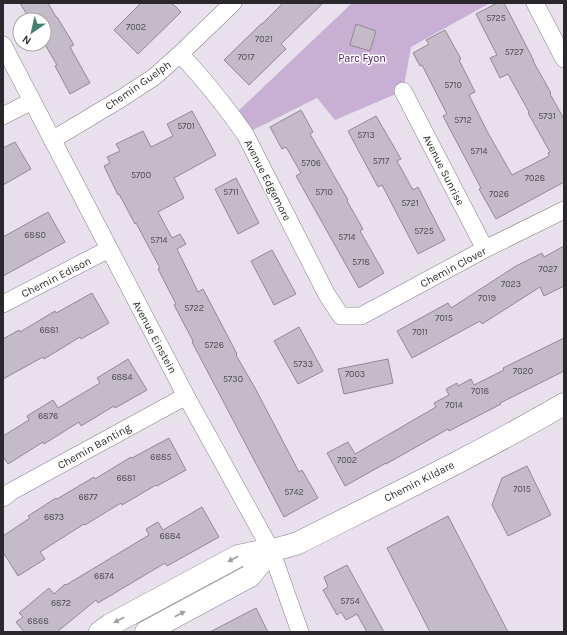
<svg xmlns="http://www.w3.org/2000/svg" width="567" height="635" font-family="Karla,sans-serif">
	<rect width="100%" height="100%" fill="#e9e0ee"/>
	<path fill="#c8afd4" d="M352 3H490L411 47 403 91 335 120 317 98 245 134 233 116Z"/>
	<path fill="#c4bbc8" stroke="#928996" d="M20 3H48L56 17H57L74 45 70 47 90 83 70 94 55 66 57 65 44 43V20H30Z
		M141 3H172L181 12 138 54 114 30Z
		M283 3H323L281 44 286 49 249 85 224 60 261 24H262Z
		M497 3H504L534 61H533L551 93 550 94 564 119V182L496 219 479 189 481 188 443 116 447 114 422 65 420 66 413 53 429 44 426 40 445 30 461 59 459 60 475 92 469 95 488 133 512 175 549 156 548 153 550 152 528 113 529 112 508 74 500 78 490 58 497 55 476 14Z
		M356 24 376 31 370 51 350 45Z
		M301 110 313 132 310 134 348 200 347 201 363 229 360 231 384 273 359 288 296 176 301 173 286 147 282 149 270 127Z
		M192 111 216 155 174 178 184 198 158 212 172 238 180 234 186 244 177 249 198 292 203 289 237 354 236 355 255 388 299 472 302 470 318 498 284 517 192 342 193 341 174 305 176 304 158 269 160 268 136 223 135 224 119 194 118 195 104 166 110 163 107 157 120 151 116 144 143 131 151 147 173 136 167 124Z
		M376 116 401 159 397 161 413 190 418 187 445 240 418 254 382 185 378 187 348 131Z
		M15 142 31 169 3 185V148Z
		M236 178 259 223 238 234 215 189Z
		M48 212 65 242 3 276V237Z
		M564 246V286L544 296 540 287 482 324 480 321 412 358 397 331 448 303 451 308 516 266 542 253 544 257Z
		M272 250 296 294 274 305 251 261Z
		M92 293 109 323 81 339 80 337 44 359 43 357 3 379V339L19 330 20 332 55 311 56 313Z
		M299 327 323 371 298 384 274 341Z
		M564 338V371L500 403 501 404 449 431 448 429 386 464V463L345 486 327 453 348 442 355 454 436 407 434 403 449 395 446 389 457 383 458 386 471 379 474 385 504 370 503 368Z
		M128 359 147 390 115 408 114 406 81 426 79 422 44 444 43 442 8 464 3 456V436L29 420 27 416 53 400 58 408 100 383 97 378Z
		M388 359 393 383 344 394 338 369Z
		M169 438 186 470 157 486 156 485 122 505 121 503 85 525 84 524 40 552 45 559 18 576 3 552V536L30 518 28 516 56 498 57 499 94 477 95 479 131 457 132 458Z
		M527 466 551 515 508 536 492 505 502 478Z
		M202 507 219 537 167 566 165 563 98 603 96 600 57 632H24L16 622 23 617 19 613 49 588 54 594 65 584 66 585 149 535 146 529 158 522 163 530Z
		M448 516 508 632H430L387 548Z
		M347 565 384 632H367L357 614 346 620 341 612 337 615 323 590 328 587 324 577Z
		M256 608 268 632H210L231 621Z"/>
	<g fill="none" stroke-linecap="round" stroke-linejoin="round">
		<g stroke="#88808c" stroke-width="18">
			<path id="street" d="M535 3 564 59
				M3 45 186 396 271 550 300 632
				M180 54C204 79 225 106 245 134L327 295 341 316H361L485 249 564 210
				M403 91 485 249
				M3 116 32 101
				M52 140 122 98 154 77 180 54 233 3
				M3 304 109 249
				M3 498 12 491 186 396"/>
		</g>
		<g stroke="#88808c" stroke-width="23">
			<path id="secondary" d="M100 632 110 625 238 556C249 553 259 552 270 550 279 549 289 546 298 543 387 498 478 454 564 404
				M146 632 250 576 271 550"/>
		</g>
		<use href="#street" stroke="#fff" stroke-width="17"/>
		<use href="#secondary" stroke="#fff" stroke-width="22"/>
	</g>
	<defs><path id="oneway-solid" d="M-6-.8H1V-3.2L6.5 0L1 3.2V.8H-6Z"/></defs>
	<g fill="#a09ea0">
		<use href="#oneway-solid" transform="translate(233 559) rotate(153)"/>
		<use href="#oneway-solid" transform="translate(180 614) rotate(-28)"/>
		<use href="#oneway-solid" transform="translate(119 620) rotate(152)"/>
	</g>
	<g text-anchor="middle" stroke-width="3" stroke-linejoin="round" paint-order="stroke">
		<g font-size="9" fill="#514d54">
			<text x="496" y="21">5725</text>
			<text x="136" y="30">7002</text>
			<text x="264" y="42">7021</text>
			<text x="514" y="55">5727</text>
			<text x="246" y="60">7017</text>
			<text x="453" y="88">5710</text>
			<text x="547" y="119">5731</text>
			<text x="463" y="123">5712</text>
			<text x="186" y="129">5701</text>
			<text x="366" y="138">5713</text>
			<text x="479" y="154">5714</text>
			<text x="381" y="164">5717</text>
			<text x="311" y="166">5706</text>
			<text x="141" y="178">5700</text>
			<text x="535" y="181">7028</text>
			<text x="231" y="195">5711</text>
			<text x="324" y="195">5710</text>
			<text x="499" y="197">7026</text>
			<text x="410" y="206">5721</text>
			<text x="424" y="234">5725</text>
			<text x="35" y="238">6880</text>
			<text x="347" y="240">5714</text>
			<text x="159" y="243">5714</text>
			<text x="361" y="265">5718</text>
			<text x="548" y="272">7027</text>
			<text x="511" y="287">7023</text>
			<text x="487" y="301">7019</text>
			<text x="194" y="311">5722</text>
			<text x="444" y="321">7015</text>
			<text x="49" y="333">6881</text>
			<text x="420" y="335">7011</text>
			<text x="214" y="348">5726</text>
			<text x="303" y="367">5733</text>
			<text x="523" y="374">7020</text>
			<text x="355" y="377">7003</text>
			<text x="122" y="380">6884</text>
			<text x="233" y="382">5730</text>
			<text x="480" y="394">7018</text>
			<text x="454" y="408">7014</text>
			<text x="48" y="419">6876</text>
			<text x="161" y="460">6885</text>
			<text x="347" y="463">7002</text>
			<text x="126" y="481">6881</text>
			<text x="522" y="492">7015</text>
			<text x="294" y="495">5742</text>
			<text x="88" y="500">6877</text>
			<text x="54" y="520">6873</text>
			<text x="170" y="539">6884</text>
			<text x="104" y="579">6874</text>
			<text x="350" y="604">5754</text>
			<text x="61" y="606">6872</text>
			<text x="38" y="624">6868</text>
		</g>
		<g font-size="11" fill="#481c5b" stroke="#fff">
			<text x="362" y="62">Parc Fyon</text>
		</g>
		<g font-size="11" fill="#2b282d" stroke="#fff">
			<text transform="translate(138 85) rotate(-35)" y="4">Chemin Guelph</text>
			<text transform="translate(444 170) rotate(63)" y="4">Avenue Sunrise</text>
			<text transform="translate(268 180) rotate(63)" y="4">Avenue Edgemore</text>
			<text transform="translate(453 267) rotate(-28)" y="4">Chemin Clover</text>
			<text transform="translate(56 277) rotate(-27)" y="4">Chemin Edison</text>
			<text transform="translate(155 337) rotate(62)" y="4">Avenue Einstein</text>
			<text transform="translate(94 446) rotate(-29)" y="4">Chemin Banting</text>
			<text transform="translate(419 481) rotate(-27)" y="4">Chemin Kildare</text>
		</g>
	</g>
	<rect width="567" height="635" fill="none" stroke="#2b282d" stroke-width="8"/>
	<g transform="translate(32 32) rotate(214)"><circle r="19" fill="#ffffff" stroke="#aaa9ab"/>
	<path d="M0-3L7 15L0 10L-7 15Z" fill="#42816f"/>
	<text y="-6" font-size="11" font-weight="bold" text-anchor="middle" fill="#2b282d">N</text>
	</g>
</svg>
